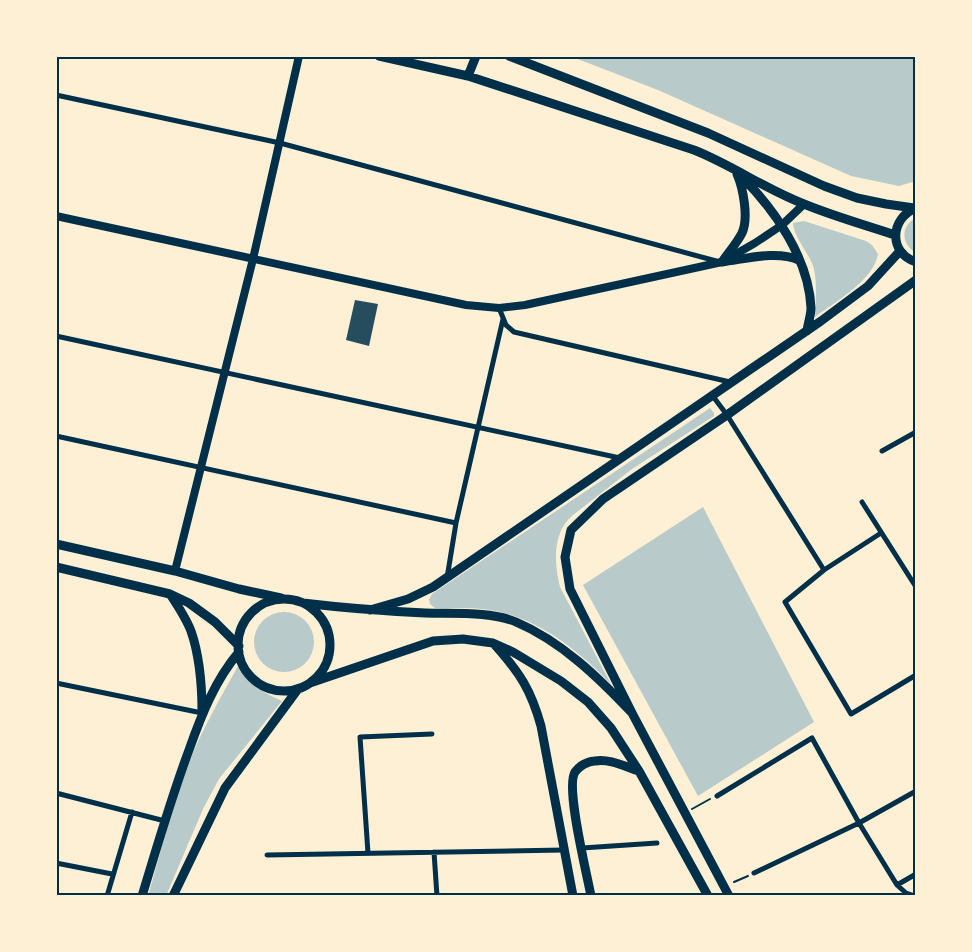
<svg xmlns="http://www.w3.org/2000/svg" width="972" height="952" font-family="Karla,sans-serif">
	<rect width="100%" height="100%" fill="#fdf0d5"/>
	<path fill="#b9caca" d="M570 56H916V181L899 186 851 176 658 90Z
		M916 218V253C901 244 900 226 916 218Z
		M804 221 866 241 872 245 878 254C874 280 835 302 815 317 816 301 817 284 814 269 810 254 794 238 793 223Z
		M710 408 714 413V416L632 469 573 515C552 532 554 563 560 587L611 684C576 648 532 613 481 609 466 607 450 609 435 608L430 604 429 599 432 594Z
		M703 507 814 722 698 796 583 585Z
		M254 642a30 30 0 1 1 60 0a30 30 0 1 1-60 0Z
		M238 666C251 686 261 691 282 701L219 779 203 809 166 896H148C161 851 172 806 189 763 202 729 221 697 238 666Z"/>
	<path fill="#264d5e" d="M355 300 378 304 369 346 346 340Z"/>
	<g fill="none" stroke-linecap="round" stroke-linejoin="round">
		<path stroke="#003049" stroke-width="2" d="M692 809 710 799
			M734 882 748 876"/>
		<path stroke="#003049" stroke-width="5" d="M56 95 280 143 720 262
			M499 308 506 325 514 332 730 382
			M56 336 620 458
			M712 395 727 415 824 570 785 602 851 714 916 675
			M56 436 456 523
			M882 451 916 432
			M862 502 916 587
			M824 570 881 533
			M447 578 456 523 503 319
			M56 683 202 713
			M56 793 165 821
			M717 796 812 738 859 823 897 885 906 893 915 896
			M582 848 657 843
			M434 852 437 896
			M368 853 360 737 432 734
			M267 855 564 850
			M56 863 112 874
			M754 873 859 823 916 791
			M897 885 916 874
			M107 896 132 812"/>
		<path stroke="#003049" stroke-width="8" d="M56 216 466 305 499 308 525 305 722 262 755 243 782 225 804 204
			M175 571 253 259 299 56"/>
		<path stroke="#003049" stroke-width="9" d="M379 56 468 76 694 150C732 165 765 189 804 204 833 216 865 225 895 235
			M509 56 708 133 824 186 857 198 886 204 914 208
			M468 76 476 56
			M742 177C775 210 809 259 811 308 811 315 808 323 807 331
			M916 208C890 218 888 253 916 262
			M722 262C728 253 737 243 742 233 749 218 743 188 737 174
			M722 262C746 259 776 250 799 260
			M56 544 175 571 239 589 281 598
			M56 567 170 594 189 603 215 622 239 646
			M170 594C178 606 186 618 191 631 200 657 202 684 202 712
			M238 645a46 46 0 1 1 92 0a46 46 0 1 1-92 0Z
			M303 603C344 608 384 611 425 613 452 614 491 611 516 622 561 641 599 678 632 713L729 896
			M370 610 408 599 433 587 821 321 868 286 900 251
			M495 645C520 673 531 690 541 726L573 896
			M310 683 433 641 463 639 493 643 513 652 561 681 588 702 611 728 639 771 708 896
			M632 713 570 589 565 557 571 530 603 499 727 415 916 280
			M142 896C157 847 171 798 189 750 201 716 215 680 239 652
			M173 896 225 788 298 689
			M591 896C587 874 565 787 575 772 579 766 588 761 595 761 609 758 626 767 639 771"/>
	</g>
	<rect width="972" height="952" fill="none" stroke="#fdf0d5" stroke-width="115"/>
	<rect x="58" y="58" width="856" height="836" fill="none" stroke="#003049" stroke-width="2"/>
</svg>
